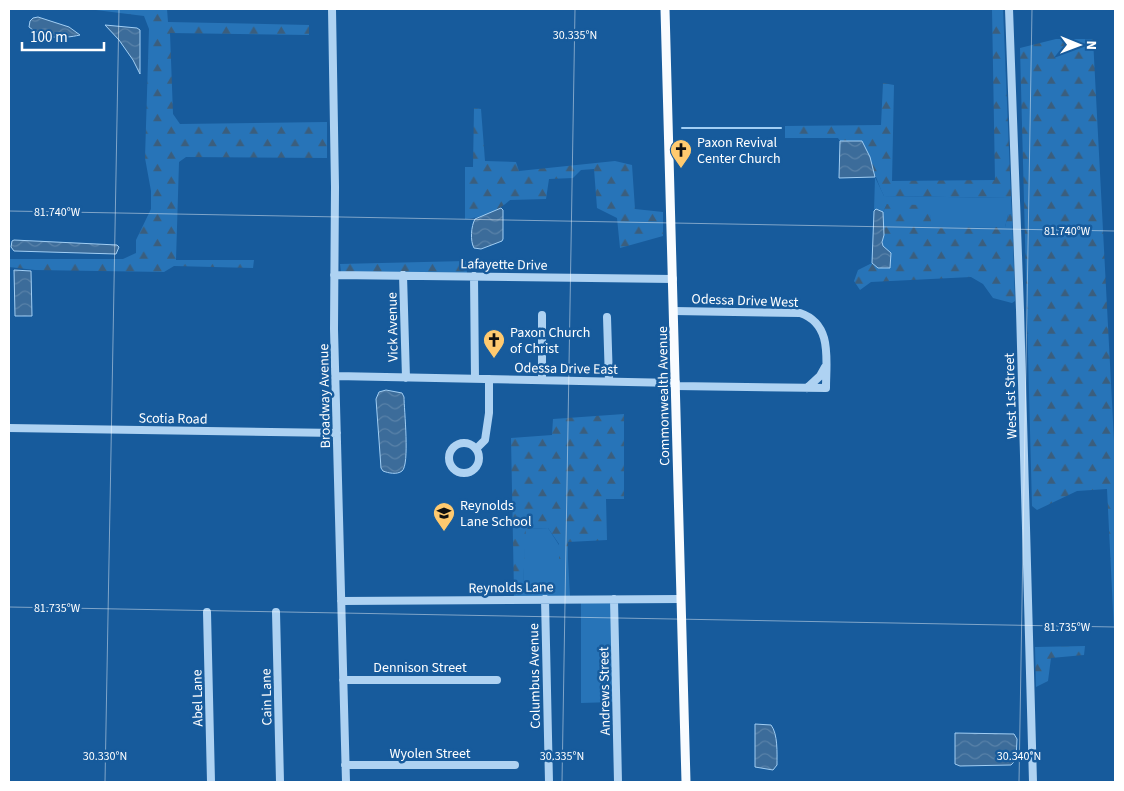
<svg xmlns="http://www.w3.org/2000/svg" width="1124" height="791" font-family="'Source Sans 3',sans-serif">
	<defs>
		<pattern id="forest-firs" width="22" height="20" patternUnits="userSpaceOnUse" patternTransform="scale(1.25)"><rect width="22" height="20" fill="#2774b8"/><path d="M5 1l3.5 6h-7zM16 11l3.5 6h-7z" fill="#3b5e7d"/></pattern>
		<pattern id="water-waves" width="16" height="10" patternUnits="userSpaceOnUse" patternTransform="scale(1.25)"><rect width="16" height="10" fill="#3c6c9a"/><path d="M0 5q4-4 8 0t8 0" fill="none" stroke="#5982a9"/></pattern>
	</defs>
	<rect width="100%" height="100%" fill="#175b9c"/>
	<path fill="#2774b8" d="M875 177 884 196 1011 198 1012 214 1008 215 1005 227 931 228 930 215 887 204 883 212 876 209 874 211Z
		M548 528 559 545V558L568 559 570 596 514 597V592L523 586 525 529Z
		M581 601H608L611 604 614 702 581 703Z"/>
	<path fill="url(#forest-firs)" d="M88 9H167L168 22 309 25V35L170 33 173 114 180 124 327 122V158L186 157 179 162 176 260H254L253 268 174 266 164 272 35 270 9 267V259H123L136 253V240L151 209V191L145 158 149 29 144 16Z
		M992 9H1003L1011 198 884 196C875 178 871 159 862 141H840L838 138H785V126L881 125 883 83 894 85 892 181 995 180Z
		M1056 39H1093L1115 460V651L1107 489 1077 491 1037 510 1032 506 1020 48Z
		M474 108 481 109 485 161 516 162 519 171 615 161 632 165 635 209 663 212V236L620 248 617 218 597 208 594 169 581 170 573 178 549 179 546 199 510 200C498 211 482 218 465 219V167H473Z
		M887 204 921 205 930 215 932 228 1005 227 1008 215 1012 214 1015 301 1012 303 993 298 983 284 971 277 871 282 860 290 854 281 858 270 872 263 878 268 883 246V212Z
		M466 261 467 273H344L341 272 340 264Z
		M624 414V499H606L607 540 568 542V559H559V544L548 528 526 529 523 586 514 592 511 438 552 435 553 419Z
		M1085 646 1084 655 1051 658 1048 681 1036 687 1035 647Z"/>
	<path fill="url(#water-waves)" stroke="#a1cef4" d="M38 17 69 27 80 35C62 39 44 39 29 27L30 21 33 18Z
		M105 25 137 28 140 30V74L133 60 119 40Z
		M840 141H862L870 157 875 177 839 178Z
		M501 208 503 210V239L502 241 481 249 474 248C470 241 471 226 475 219Z
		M876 209 883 212 884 235 882 242 883 246 891 253 890 268H878L872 263 874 211Z
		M14 240 117 245 119 247 116 254 14 251 11 247 12 241Z
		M14 270 31 271 32 316H15Z
		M386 390 402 393 404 397C404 409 410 465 402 471 397 475 388 473 383 471L381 468 376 399 379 392Z
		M755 724 771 725C778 734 777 753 777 765L773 770 755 767Z
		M955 733 1014 734 1017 739 1016 760 1011 765 960 766 955 764Z"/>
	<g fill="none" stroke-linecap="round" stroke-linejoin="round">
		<path stroke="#a1cef4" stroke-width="2" d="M682 128H781"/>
		<path stroke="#aed2f2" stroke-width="8" d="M332 9 335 187 334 329 346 782
			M1009 9 1020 310 1033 782
			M334 275 673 279
			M403 275 406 378
			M474 276 475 379
			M674 311 800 313C833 324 826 360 826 388L676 386
			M542 315V380
			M607 317 609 381
			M336 376 676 383
			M807 388 820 376 825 367
			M9 428 337 433
			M449 458a15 15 0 1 1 30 0a15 15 0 1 1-30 0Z
			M476 449 485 440 489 413V379
			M545 599 549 782
			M614 599 618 782
			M341 601 681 599
			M207 612 211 782
			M276 612 280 782
			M343 680H497
			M345 765H515"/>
		<path stroke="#f9fcff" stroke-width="9" d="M665 9 686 782"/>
	</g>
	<path fill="none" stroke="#fff" stroke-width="1" stroke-opacity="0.45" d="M9 211 1115 231M9 607 1115 627M105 782 119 9M562 782 575 9M1019 782 1032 9"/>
	<defs>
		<g id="church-pin" transform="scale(1.125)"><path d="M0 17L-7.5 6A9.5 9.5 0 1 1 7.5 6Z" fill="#ffca6f" stroke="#175b9c"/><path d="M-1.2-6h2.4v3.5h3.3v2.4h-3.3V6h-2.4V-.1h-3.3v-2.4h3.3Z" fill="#111"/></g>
		<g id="school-pin" transform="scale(1.125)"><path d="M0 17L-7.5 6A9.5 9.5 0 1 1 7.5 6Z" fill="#ffca6f" stroke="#175b9c"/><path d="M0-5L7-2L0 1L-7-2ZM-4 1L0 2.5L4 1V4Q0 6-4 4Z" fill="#111"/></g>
	</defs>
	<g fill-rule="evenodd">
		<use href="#church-pin" x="681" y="150"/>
		<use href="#church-pin" x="494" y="340"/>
		<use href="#school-pin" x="444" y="513"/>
	</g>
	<g text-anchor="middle" stroke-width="5" stroke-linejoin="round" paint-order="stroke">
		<g font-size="14" fill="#fff" stroke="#175b9c" text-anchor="start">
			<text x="697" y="147">Paxon Revival<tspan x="697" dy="16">Center Church</tspan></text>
			<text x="510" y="337">Paxon Church<tspan x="510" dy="16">of Christ</tspan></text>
			<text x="460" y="510">Reynolds<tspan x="460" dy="16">Lane School</tspan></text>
		</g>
		<g font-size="14" fill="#fff" stroke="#175b9c">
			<text transform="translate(504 264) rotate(1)" y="5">Lafayette Drive</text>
			<text transform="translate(745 300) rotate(2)" y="5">Odessa Drive West</text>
			<text transform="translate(392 327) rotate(-91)" y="5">Vick Avenue</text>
			<text transform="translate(566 368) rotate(1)" y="5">Odessa Drive East</text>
			<text transform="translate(324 396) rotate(-91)" y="5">Broadway Avenue</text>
			<text transform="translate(663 396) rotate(-91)" y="5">Commonwealth Avenue</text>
			<text transform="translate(1010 396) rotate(-92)" y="5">West 1st Street</text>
			<text transform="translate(173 418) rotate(1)" y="5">Scotia Road</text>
			<text transform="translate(511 587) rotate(-1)" y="5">Reynolds Lane</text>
			<text x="420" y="672">Dennison Street</text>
			<text transform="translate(534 676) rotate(-91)" y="5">Columbus Avenue</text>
			<text transform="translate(604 691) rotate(-91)" y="5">Andrews Street</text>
			<text transform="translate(266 697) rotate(-91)" y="5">Cain Lane</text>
			<text transform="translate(197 698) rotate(-91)" y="5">Abel Lane</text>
			<text x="430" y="758">Wyolen Street</text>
		</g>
	</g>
	<g font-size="12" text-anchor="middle" fill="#fff" stroke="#175b9c" stroke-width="5" stroke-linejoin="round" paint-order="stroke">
		<text x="575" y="39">30.335°N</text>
		<text x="57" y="216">81.740°W</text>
		<text x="1067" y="235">81.740°W</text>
		<text x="57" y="612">81.735°W</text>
		<text x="1067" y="631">81.735°W</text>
		<text x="105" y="760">30.330°N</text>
		<text x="562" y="760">30.335°N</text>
		<text x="1019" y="760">30.340°N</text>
	</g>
	<rect width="1124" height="791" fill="none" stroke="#ffffff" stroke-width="20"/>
	<g transform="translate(1079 45) rotate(91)" stroke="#175b9c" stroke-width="4" paint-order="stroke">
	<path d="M0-4L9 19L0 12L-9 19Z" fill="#ffffff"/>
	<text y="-8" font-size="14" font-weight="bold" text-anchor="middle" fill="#ffffff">N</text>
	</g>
	<path d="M22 42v8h82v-8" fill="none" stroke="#ffffff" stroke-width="2.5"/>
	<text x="30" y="42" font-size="15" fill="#ffffff" stroke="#175b9c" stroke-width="4" paint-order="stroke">100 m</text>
</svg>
